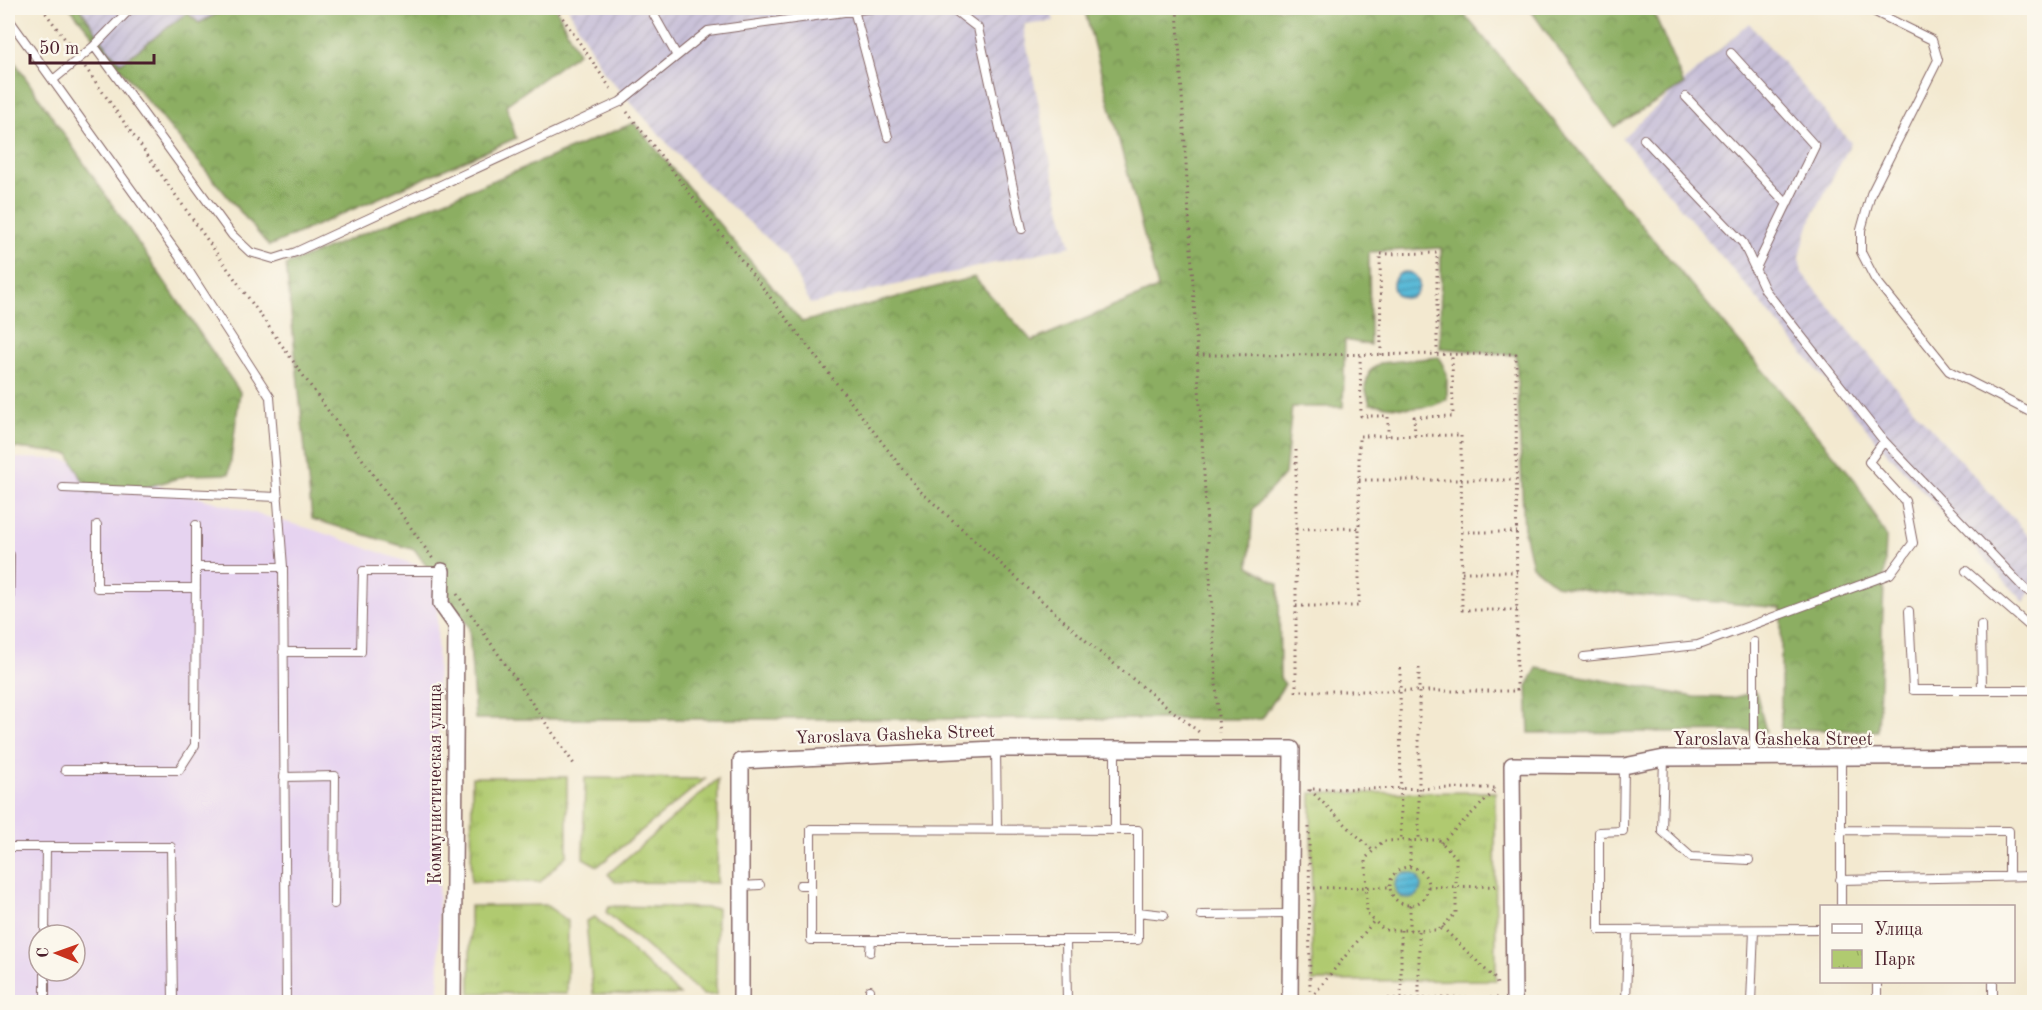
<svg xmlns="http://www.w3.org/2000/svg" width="2042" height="1010" font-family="'Old Standard TT',serif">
	<defs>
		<pattern id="industrial-furrows" width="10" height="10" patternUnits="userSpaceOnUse" patternTransform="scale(1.5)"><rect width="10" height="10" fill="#c8c0d8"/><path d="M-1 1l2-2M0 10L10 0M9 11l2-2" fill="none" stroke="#ada5ba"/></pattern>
		<pattern id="forest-crowns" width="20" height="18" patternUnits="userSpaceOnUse" patternTransform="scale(1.5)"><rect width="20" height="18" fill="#8cae62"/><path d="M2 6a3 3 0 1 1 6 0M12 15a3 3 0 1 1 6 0" fill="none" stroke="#748d51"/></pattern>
		<pattern id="park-tufts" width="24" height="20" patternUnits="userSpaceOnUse" patternTransform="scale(1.5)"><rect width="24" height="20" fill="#b0ca70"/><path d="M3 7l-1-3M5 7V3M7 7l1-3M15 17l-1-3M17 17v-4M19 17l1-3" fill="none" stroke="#99ad61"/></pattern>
		<pattern id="water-rules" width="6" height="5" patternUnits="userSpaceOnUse" patternTransform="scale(1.5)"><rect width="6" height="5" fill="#59b9d7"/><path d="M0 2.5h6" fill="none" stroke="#4c96af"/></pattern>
	</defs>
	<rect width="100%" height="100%" fill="#fbf7ec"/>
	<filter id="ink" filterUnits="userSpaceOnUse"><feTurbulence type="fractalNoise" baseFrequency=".0167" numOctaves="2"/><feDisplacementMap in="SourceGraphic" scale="12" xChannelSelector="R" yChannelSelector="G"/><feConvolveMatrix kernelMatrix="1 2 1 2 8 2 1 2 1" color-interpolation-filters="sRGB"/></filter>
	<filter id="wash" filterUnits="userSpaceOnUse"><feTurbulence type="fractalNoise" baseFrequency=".008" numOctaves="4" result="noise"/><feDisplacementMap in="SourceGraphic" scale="24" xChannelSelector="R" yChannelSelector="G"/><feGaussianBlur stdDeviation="1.35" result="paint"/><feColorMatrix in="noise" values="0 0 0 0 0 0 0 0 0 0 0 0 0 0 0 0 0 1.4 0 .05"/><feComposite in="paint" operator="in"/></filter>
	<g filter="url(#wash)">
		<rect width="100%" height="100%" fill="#f3e9d0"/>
		<path fill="#e6d3f0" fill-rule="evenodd" d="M8 458 61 459 311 529 437 572 439 1002H8ZM39 935H75V971H39Z"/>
		<path fill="url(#industrial-furrows)" d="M80 8H229L199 23 187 13 121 63 108 49Z
			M568 8H1050L1054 21 1025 24 1024 32 1060 208 1071 246 810 304 786 255 696 175 604 73Z
			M1749 23 1851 143 1811 219 1799 258 1802 273 1917 413 2034 541V586L2024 602 1876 440 1622 138Z"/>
		<path fill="url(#forest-crowns)" stroke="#6b6646" stroke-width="1.5" d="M70 8H80L108 49 121 63 187 13 199 23 229 8H556L578 53 506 105 516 138 269 246Z
			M1084 8H1459L1855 480 1886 537 1878 731 1781 729V608L1594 591 1556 585 1532 566 1524 532 1516 355 1440 348 1441 248 1369 252 1370 345 1345 340 1343 407H1292L1285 474 1253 509 1249 566 1279 584 1280 678 1285 684 1262 719H475L469 627 415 550 312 519 286 265 634 123 802 322 974 277 1032 341 1158 288Z
			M1529 8H1652L1684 85 1614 127Z
			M8 52 240 392 229 474 189 475 144 488 89 493 69 454 8 447Z
			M1439 357 1447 374V399C1425 414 1395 406 1370 404L1365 387 1369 372 1380 363Z
			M1537 668 1695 697 1732 698 1756 692 1766 731 1529 733 1527 686Z"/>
		<path fill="url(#park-tufts)" stroke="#7d744e" stroke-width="1.5" d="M472 777H567V855L540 882H471Z
			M585 778 705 779 598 866 583 858Z
			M718 779 717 883 615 882 608 874Z
			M1495 792 1496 980 1312 981 1311 793Z
			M546 905 568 921 567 994 470 993V906Z
			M609 906 717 908 716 995H703L606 912Z
			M595 917 680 995 593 994 586 921Z"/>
		<path fill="url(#water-rules)" stroke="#526c81" stroke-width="1.5" d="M1393 285a13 13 0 1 1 26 0a13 13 0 1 1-26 0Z
			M1395 886a13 13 0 1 1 26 0a13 13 0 1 1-26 0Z"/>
	</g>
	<g filter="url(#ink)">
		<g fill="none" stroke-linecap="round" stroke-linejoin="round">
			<g stroke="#856665" stroke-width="10">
				<path id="service" d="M650 8 677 56
					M952 8 978 28 1022 229
					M1867 8 1932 40 1938 60 1871 194 1861 230V252L1875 279 1949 371 2034 414
					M854 10 888 137
					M8 18 179 256 270 397 283 567 286 1002
					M94 46 131 8
					M1731 53 1815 146 1755 270
					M53 80 94 46 232 235 250 252 274 259 296 252 620 102 708 31 873 8
					M1686 97 1787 204
					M1644 139 1743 243 1765 290 1884 441 2024 588 2034 595
					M63 488 278 497
					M97 525V588H196
					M8 554 10 555 9 628H8
					M196 567V525
					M1966 571 2034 630
					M1909 611 1913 690H2034
					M1981 625 1982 690
					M283 652H361L363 571H442
					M1584 657 1698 645 1890 574 1913 543 1905 501 1869 462 1884 441
					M996 749 997 830
					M1664 758 1662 831 1691 857 1749 860
					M1754 758V642
					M1624 766 1623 831 1599 832V930L1822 929
					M65 770H179L195 745 196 567H283
					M284 777 335 776 334 904
					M811 829 1138 830V940H811Z
					M1115 830V748
					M1841 830 2009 831V876
					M8 847H171L173 1002
					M1840 880 2034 876
					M800 885H811
					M741 886 760 885
					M1841 906V758
					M1138 912 1164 915
					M1201 915 1291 914
					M45 935 46 847
					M1066 940 1067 1002
					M870 952 871 940
					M1877 982V1002
					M1993 982V1002
					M870 990V1002
					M45 1002V971
					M1626 1002 1628 930
					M1751 1002 1754 930"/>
			</g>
			<g stroke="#856665" stroke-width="18">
				<path id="minor" d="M442 571 441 604 456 625 453 1002
					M741 1002V761L996 749H1292L1290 1002
					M1514 1002 1512 765 1624 766 1664 758 2034 756"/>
			</g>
			<path stroke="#856665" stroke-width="3" stroke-dasharray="1.5 4.5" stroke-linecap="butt" d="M42 8 73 50
				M556 8 613 92
				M1177 8 1219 733
				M85 67 433 559
				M627 112 918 489 1093 647 1199 732
				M1197 355 1516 354 1517 691H1296V606
				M1360 355 1361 416H1370
				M1381 355 1380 254 1437 253V354
				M1371 416H1388V436
				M1415 435 1414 417 1453 416 1452 354
				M1296 450V606H1359V436L1461 435 1462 610H1517
				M1359 480H1516
				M1296 529 1359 528
				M1462 532H1517
				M1462 572H1517
				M457 594 576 767
				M1400 668 1401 841
				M1419 668V841
				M1310 790 1373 851
				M1309 791V789L1498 788
				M1309 827 1310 999
				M1439 840 1456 857V913L1439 930H1384L1367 914 1366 858 1383 841Z
				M1410 841V866
				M1441 843 1496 790
				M1390 886a19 19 0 1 1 38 0a19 19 0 1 1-38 0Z
				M1428 887 1499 886
				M1308 888 1390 887
				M1410 905V930
				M1442 927 1496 980 1497 984
				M1401 930V998
				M1419 931V998
				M1311 998 1374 921
				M1310 999 1500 998"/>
			<use href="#service" stroke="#fff" stroke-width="8"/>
			<use href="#minor" stroke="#fff" stroke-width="15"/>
		</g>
	</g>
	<g text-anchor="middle" stroke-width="4.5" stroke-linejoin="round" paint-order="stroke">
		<g font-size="18" fill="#4a1f2b" stroke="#fbf7ec">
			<text transform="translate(895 734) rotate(-2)" y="6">Yaroslava Gasheka Street</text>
			<text x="1773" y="745">Yaroslava Gasheka Street</text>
			<text transform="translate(435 784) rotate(-90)" y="6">Коммунистическая улица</text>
		</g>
	</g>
	<rect width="2042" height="1010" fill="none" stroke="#fbf7ec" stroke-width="30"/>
	<rect x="1820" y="905" width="195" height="78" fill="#fbf7ec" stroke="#b4a19f" stroke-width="1.5"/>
	<rect x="1832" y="924" width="30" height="9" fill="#ffffff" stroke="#b4a19f" stroke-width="1.5"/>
	<text x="1874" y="935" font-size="18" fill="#4a1f2b">Улица</text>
	<rect x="1832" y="950" width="30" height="18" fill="url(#park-tufts)" stroke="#b4a19f" stroke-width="1.5"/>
	<text x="1874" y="965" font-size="18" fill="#4a1f2b">Парк</text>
	<g transform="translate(57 953) rotate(271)"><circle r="28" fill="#fbf7ec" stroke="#b4a19f" stroke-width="1.5"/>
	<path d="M0-4.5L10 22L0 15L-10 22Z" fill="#c8321e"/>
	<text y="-9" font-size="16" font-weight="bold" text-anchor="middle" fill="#4a1f2b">С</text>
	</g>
	<path d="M30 54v9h124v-9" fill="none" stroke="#4a1f2b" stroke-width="3"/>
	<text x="39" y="54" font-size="18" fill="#4a1f2b" stroke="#fbf7ec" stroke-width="4.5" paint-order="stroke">50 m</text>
</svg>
